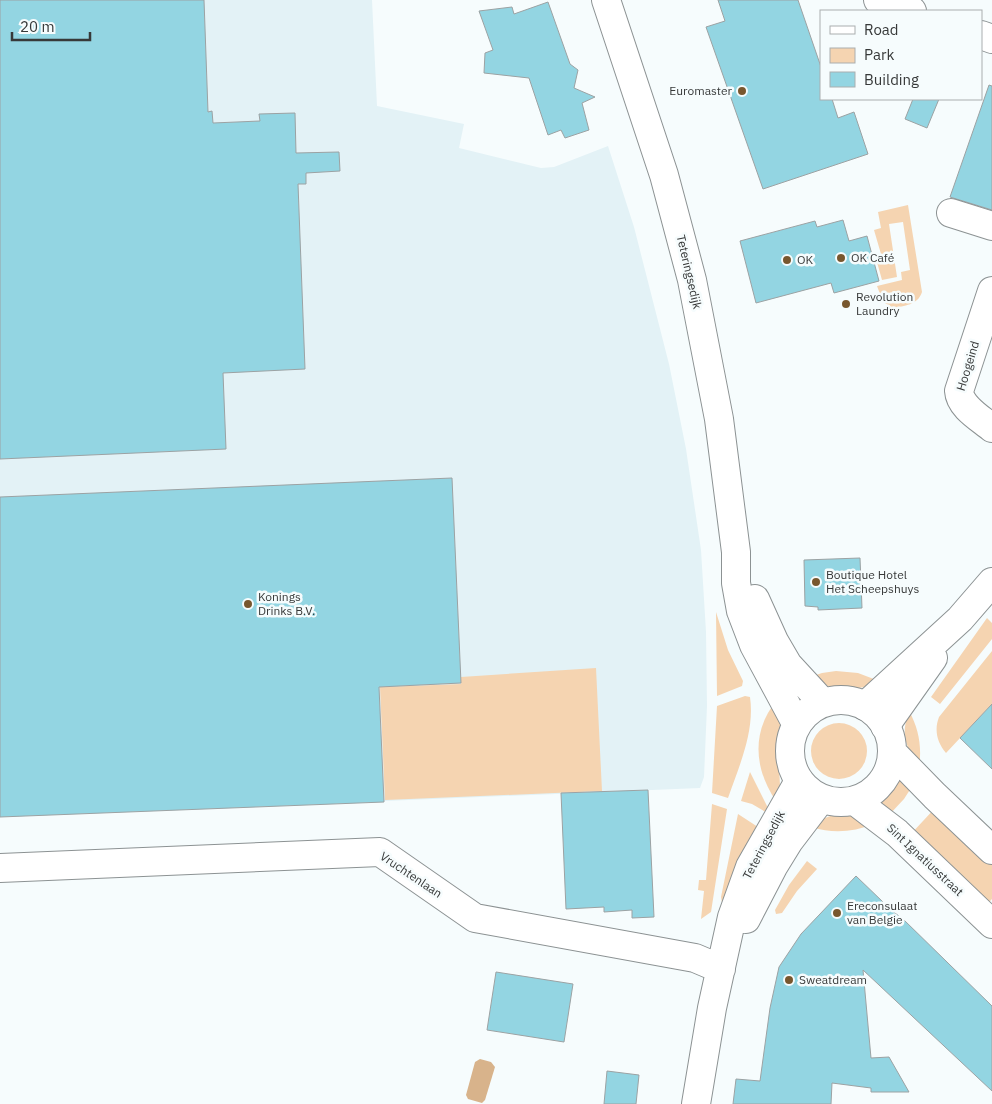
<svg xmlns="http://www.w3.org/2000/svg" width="992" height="1104" font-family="'IBM Plex Sans',sans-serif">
	<rect width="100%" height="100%" fill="#f6fcfd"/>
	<path fill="#e3f2f6" d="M0 0H372L377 106 464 124 459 148 541 168 554 167 608 146 634 227 669 364 686 449 701 550 706 632 707 706 704 777 700 788 0 817Z"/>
	<path fill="#f5d4b1" d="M908 205 922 292C918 305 904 306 893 308L883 302 877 286 902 280 901 272 910 270 903 222 889 224 897 277 882 280 875 255 881 254 874 230 881 228 878 212Z
		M716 612 728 650 743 681 742 686 717 696Z
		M987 618 992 623V639L940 704 931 697Z
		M992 651V704L946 753C937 742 934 730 939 717Z
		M596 668 602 791 385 800 380 687 461 684V677Z
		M836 671 858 673 879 681C855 693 833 692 810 677L822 673Z
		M745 696 750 697C755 732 739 766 728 798L712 793 717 706Z
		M777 700 781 719 778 743 780 786 776 801C754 769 751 731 777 700Z
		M909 711C919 729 922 747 919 768 906 746 900 736 909 711Z
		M811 751a28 28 0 1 1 56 0a28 28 0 1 1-56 0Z
		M750 772 770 812 769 814 752 804 741 801Z
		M900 775 913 785 904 799 889 815 879 804 892 790Z
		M712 804 727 809 711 912 701 919 704 891 698 890 699 880H706Z
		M936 807 992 860V899L985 906 910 835Z
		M842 813 854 814 874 824C853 832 833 834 812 827 821 819 830 815 842 813Z
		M738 814 761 829 726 902 722 903 721 897Z
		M807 861 817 869 797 891 782 913 776 914 775 910 789 885Z"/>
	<path fill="#d8b38b" d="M480 1059 491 1062 495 1067 485 1100 482 1103 468 1099 466 1095 475 1062Z"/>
	<path fill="#93d5e2" stroke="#9ca2a3" d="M0 0H204L208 112 212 111 213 123 260 121 259 114 295 113 296 153 339 152 340 171 306 173V184H298L305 369 223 373 226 449 0 459Z
		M718 0H798L821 67V99H832L838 118 854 112 868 154 763 189 706 27 725 21Z
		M548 2 570 64 578 70 574 88 595 97 582 103 589 130 565 138 561 130 548 135 529 78 484 73 485 53 493 50 479 11 512 7 514 14Z
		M989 85 992 86V210L950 197Z
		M913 99H939L927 128 905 119Z
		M843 220 849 241 867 236 879 281 834 293 831 283 756 303 740 241 815 221 817 227Z
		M452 478 461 683 379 687 384 802 0 817V497Z
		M860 558 862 608 818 610V607L805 606 804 560Z
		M992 704V769L960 738Z
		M648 790 654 917 632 918V910L604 912V907L566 909 561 793Z
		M856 876 883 902 882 903 904 920 992 1006V1091L863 970 871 1058 889 1057 909 1092H871V1088L832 1083 831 1104H733L736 1079 760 1081 770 1008 779 967 801 934Z
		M496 972 573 984 564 1042 487 1030Z
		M607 1071 639 1075 636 1104H604Z"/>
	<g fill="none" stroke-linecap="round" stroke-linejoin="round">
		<g stroke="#8c9293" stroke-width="30">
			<path id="minor" d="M878 0 912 11
				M981 35 992 39
				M951 213 992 226
				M992 291 959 391C960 407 980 418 992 428
				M865 706 960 619 992 582
				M885 726 933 658
				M0 868 380 852 475 918 695 958 721 969
				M746 919 773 867 789 841 821 799
				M696 1104 712 1008 732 917 750 867 799 781"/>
		</g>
		<g stroke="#8c9293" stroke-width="30">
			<path id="major" d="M606 0 664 175 692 280 719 419 736 552V583L741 611 754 645 797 725
				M755 599 774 641 788 665 823 703
				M790 751a51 51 0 1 1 102 0a51 51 0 1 1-102 0Z
				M892 752 935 796 992 850
				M855 801 897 833 992 924"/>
		</g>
		<use href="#minor" stroke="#fff" stroke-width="28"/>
		<use href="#major" stroke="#fff" stroke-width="28"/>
	</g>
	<g fill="#78572e" stroke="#f6fcfd" stroke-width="2">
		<circle cx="742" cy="91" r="5"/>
		<circle cx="841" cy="258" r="5"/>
		<circle cx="787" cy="260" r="5"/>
		<circle cx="846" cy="304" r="5"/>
		<circle cx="816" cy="582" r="5"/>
		<circle cx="248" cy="604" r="5"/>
		<circle cx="837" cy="913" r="5"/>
		<circle cx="789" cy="980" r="5"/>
	</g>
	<g text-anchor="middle" stroke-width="5" stroke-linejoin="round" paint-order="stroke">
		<g font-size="12" fill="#373939" stroke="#f6fcfd" text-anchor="start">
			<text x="732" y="95" text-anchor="end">Euromaster</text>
			<text x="851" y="262">OK Café</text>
			<text x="797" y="264">OK</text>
			<text x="856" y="301">Revolution<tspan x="856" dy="14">Laundry</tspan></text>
			<text x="826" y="579">Boutique Hotel<tspan x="826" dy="14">Het Scheepshuys</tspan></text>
			<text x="258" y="601">Konings<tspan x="258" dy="14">Drinks B.V.</tspan></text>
			<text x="847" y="910">Ereconsulaat<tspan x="847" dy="14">van Belgie</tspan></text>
			<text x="799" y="984">Sweatdream</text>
		</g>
		<g font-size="12" fill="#373939" stroke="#f6fcfd">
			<text transform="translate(689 272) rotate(77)" y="4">Teteringsedijk</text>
			<text transform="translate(968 366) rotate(-73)" y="4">Hoogeind</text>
			<text transform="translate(764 845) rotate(-62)" y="4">Teteringsedijk</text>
			<text transform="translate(925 860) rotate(43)" y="4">Sint Ignatiusstraat</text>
			<text transform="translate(411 875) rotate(34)" y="4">Vruchtenlaan</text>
		</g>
	</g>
	<rect x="820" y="10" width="162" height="90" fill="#f6fcfd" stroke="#aaaeaf"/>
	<rect x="830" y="26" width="25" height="8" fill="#ffffff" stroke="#aaaeaf"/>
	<text x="864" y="35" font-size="15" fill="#373939">Road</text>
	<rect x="830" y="48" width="25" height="15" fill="#f5d4b1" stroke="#aaaeaf"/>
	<text x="864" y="60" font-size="15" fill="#373939">Park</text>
	<rect x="830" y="72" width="25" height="15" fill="#93d5e2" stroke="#aaaeaf"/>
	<text x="864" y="85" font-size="15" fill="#373939">Building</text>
	<path d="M12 32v8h78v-8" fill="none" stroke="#373939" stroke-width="2.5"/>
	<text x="20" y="32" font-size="15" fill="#373939" stroke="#f6fcfd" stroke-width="4" paint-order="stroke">20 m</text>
</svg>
